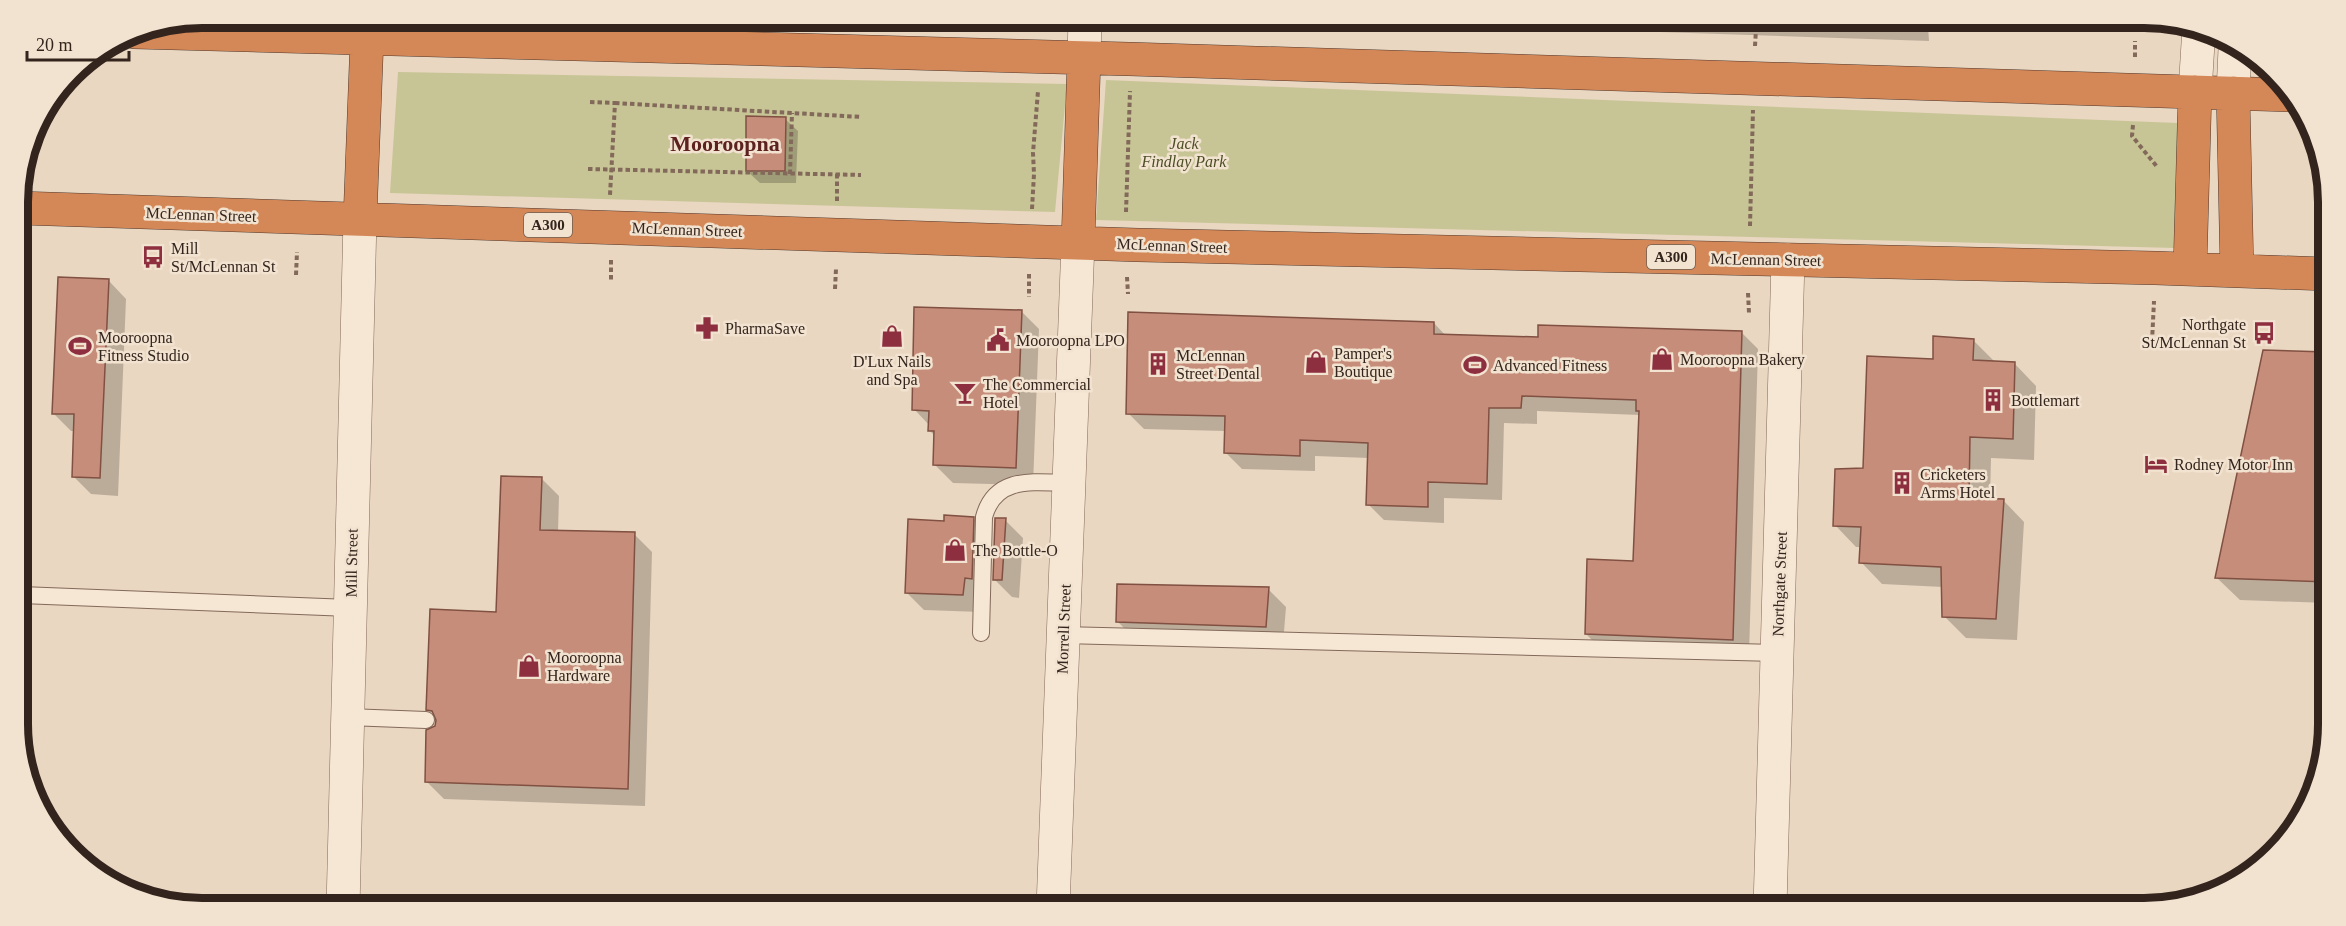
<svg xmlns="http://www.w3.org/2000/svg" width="2346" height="926" font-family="Georgia,serif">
	<rect width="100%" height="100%" fill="#ead7c1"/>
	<path fill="#c7c596" d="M398 72 1067 84 1055 212 390 193Z
		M1106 80 2178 123 2175 248 1096 220Z"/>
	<path fill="#0003" d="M672 18H850V25L675 21Z
		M1438 18H1986L1985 29 1928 26 1929 41 1445 25Z
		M2129 18H2138L2136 22Z
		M785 119 798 131 796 183H760L747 171Z
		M109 281 126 299 118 496 91 494 73 476 75 431H71L53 413Z
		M1021 311 1039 329 1033 485 953 483 935 465V436L930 431V426L914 409Z
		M1434 323 1446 336 1539 338 1741 332 1758 349 1749 655 1602 650 1586 634 1635 562 1640 415 1537 411V424L1504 423 1502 500 1444 498V523L1384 520 1368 504 1369 458 1315 456V471L1242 469 1226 453V431L1144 429 1128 413Z
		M1974 341 1996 363 2015 364 2036 386 2034 460 1991 458 1990 500H2003L2024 522 2017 640 1966 638 1944 616 1943 587 1882 584 1861 562V547H1856L1835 525 1864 470 1935 361Z
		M2327 354 2328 603 2240 600 2217 578Z
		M541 478 559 496 558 532 634 534 652 552 645 806 444 799 426 781 437 718 428 709 498 613Z
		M973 518 991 536 981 612 924 610 906 592 945 523Z
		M1005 520 1023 538 1019 598 1012 597 994 579Z
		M1268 589 1286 607 1283 644 1135 639 1117 621Z"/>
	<path fill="#c68d7a" stroke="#805042" stroke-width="1.5" d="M746 116 786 117 785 171H746Z
		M58 277 109 279 100 478 72 477 74 414H52Z
		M914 307 1022 310 1016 468 933 465 934 431H928L929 411 912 410Z
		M1128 312 1434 322V334L1538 337V325L1742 331 1733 640 1585 634 1587 559 1633 561 1639 411H1636V400L1522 396 1521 408H1489L1487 484 1428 482V507L1366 505 1368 443 1300 440V456L1224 453 1225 416 1126 414Z
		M1933 336 1974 339 1973 360 2015 362 2013 439 1970 437 1969 498 2004 499 1996 619 1942 617 1941 567 1859 563 1861 527 1833 526 1835 469 1863 468 1867 356 1933 359Z
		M2263 350 2327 352 2328 582 2215 578Z
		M501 476 542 477 540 530 635 532 628 789 425 782 426 730 435 726 436 720 432 711 426 710 430 609 496 612Z
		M944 515 974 517 972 579 965 578 963 595 905 593 908 519 944 521Z
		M995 518H1006L1002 580H993Z
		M1117 584 1269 587 1266 627 1116 622Z"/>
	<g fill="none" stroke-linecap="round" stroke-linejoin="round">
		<g stroke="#83695a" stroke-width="18">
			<path id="lane" d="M21 595 350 608
				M981 633 984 517C995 476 1033 482 1067 483
				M1062 635 1777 653
				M348 717 426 720"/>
		</g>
		<g stroke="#83695a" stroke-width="34">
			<path id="street" d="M1084 58 1085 18
				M2195 92 2199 27
				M2233 93 2235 49
				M343 908 360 219
				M1053 908 1078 242
				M1770 908 1788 260"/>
		</g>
		<g stroke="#50392e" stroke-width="34">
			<path id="highway" d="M134 32 1129 59 2291 95
				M2233 93 2237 271
				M19 208 1138 245 2155 268 2327 274
				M360 219 367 38
				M1078 242 1084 58
				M2190 269 2195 92"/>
		</g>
		<path stroke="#83695a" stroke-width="4" stroke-dasharray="4.5 3" stroke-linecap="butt" d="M1639 18V25
			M1130 26 1131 18
			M1755 46 1756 29
			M2135 57V41
			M590 102 615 103 610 195
			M615 103 862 117
			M2133 125 2132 136 2158 168
			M588 169 861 175
			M790 174 792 113
			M837 201V174
			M1032 209 1034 174 1033 153 1038 91
			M1126 212 1130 91
			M1750 226 1753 110
			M611 260V282
			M1029 274V297
			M296 275 297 252
			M1127 277 1128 294
			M835 289 836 269
			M1748 293 1749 313
			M2152 342 2154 301"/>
		<use href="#lane" stroke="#f6e6d4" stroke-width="16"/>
		<use href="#street" stroke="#f6e6d4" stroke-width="33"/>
		<use href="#highway" stroke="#d58857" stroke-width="33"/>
	</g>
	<defs>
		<g id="bus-bare" transform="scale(1.8)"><path d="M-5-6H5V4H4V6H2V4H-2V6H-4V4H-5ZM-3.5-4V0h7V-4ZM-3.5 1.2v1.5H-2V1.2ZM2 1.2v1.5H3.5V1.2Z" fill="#8d2f3f" stroke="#f2e3d0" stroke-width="2.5" paint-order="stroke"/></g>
		<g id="pharmacy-bare" transform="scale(1.8)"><path d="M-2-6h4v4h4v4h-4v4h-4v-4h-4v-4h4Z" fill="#8d2f3f" stroke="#f2e3d0" stroke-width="2.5" paint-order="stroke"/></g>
		<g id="shop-bare" transform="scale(1.8)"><path d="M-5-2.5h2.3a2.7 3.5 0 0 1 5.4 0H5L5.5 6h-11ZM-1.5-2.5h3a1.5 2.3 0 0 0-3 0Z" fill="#8d2f3f" stroke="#f2e3d0" stroke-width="2.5" paint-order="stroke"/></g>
		<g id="civic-bare" transform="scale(1.8)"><path d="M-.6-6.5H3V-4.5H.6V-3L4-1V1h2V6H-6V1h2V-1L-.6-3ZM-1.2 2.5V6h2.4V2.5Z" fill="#8d2f3f" stroke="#f2e3d0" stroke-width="2.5" paint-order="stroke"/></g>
		<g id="stadium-bare" transform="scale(1.8)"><path d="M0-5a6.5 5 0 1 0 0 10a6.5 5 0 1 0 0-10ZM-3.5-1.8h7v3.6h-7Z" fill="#8d2f3f" stroke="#f2e3d0" stroke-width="2.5" paint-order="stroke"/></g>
		<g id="building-bare" transform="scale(1.8)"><path d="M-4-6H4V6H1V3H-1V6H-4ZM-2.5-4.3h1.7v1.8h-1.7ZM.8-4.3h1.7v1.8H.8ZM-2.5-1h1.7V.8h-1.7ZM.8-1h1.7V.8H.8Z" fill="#8d2f3f" stroke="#f2e3d0" stroke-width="2.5" paint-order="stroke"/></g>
		<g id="bar-bare" transform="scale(1.8)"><path d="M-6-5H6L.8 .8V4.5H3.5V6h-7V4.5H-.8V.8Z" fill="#8d2f3f" stroke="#f2e3d0" stroke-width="2.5" paint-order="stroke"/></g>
		<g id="hotel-bare" transform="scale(1.8)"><path d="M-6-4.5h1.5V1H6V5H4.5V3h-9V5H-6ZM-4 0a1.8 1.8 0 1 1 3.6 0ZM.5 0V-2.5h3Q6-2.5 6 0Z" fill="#8d2f3f" stroke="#f2e3d0" stroke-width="2.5" paint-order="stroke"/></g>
	</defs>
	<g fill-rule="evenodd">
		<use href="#bus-bare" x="153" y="257"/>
		<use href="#pharmacy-bare" x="707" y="328"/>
		<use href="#bus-bare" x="2264" y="333"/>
		<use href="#shop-bare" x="892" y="336"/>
		<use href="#civic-bare" x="998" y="340"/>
		<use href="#stadium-bare" x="80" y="346"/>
		<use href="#shop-bare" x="1662" y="359"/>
		<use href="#shop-bare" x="1316" y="362"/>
		<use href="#building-bare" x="1158" y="364"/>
		<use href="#stadium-bare" x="1475" y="365"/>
		<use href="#bar-bare" x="965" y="393"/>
		<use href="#building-bare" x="1993" y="400"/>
		<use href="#hotel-bare" x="2156" y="464"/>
		<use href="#building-bare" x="1902" y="483"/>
		<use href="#shop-bare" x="955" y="550"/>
		<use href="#shop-bare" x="529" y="666"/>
	</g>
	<g text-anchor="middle" stroke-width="5" stroke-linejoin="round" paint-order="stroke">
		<g fill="#f2e3d0" stroke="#6c5d53" stroke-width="1.5">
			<rect x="524" y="213" width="48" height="24" rx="4.5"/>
			<rect x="1647" y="245" width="48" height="24" rx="4.5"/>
		</g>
		<g font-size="15" font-weight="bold" fill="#33241d">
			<text x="548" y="230">A300</text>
			<text x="1671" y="262">A300</text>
		</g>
		<g font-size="16" font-style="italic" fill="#4b4e25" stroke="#f2e3d0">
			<text x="1184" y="149">Jack<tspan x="1184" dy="18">Findlay Park</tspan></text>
		</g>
		<g font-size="16" fill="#33241d" stroke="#f2e3d0">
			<text transform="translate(201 214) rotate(2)" y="6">McLennan Street</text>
			<text transform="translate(687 229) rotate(2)" y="6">McLennan Street</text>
			<text transform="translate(1172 245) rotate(2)" y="6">McLennan Street</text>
			<text transform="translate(1766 259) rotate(1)" y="6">McLennan Street</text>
			<text transform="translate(351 563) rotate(-89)" y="6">Mill Street</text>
			<text transform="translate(1779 584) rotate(-88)" y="6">Northgate Street</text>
			<text transform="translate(1063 629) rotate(-88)" y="6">Morrell Street</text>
		</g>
		<g font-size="16" fill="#33241d" stroke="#f2e3d0" text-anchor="start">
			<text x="171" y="254">Mill<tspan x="171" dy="18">St/McLennan St</tspan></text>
			<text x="2246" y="330" text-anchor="end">Northgate<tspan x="2246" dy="18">St/McLennan St</tspan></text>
			<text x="725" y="334">PharmaSave</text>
			<text x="98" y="343">Mooroopna<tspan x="98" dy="18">Fitness Studio</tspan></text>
			<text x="1016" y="346">Mooroopna LPO</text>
			<text x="1334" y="359">Pamper's<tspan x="1334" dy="18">Boutique</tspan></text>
			<text x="1176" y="361">McLennan<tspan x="1176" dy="18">Street Dental</tspan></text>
			<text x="1680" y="365">Mooroopna Bakery</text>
			<text x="892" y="367" text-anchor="middle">D'Lux Nails<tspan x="892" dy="18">and Spa</tspan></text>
			<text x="1493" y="371">Advanced Fitness</text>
			<text x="983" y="390">The Commercial<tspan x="983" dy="18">Hotel</tspan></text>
			<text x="2011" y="406">Bottlemart</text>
			<text x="2174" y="470">Rodney Motor Inn</text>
			<text x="1920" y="480">Cricketers<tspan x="1920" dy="18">Arms Hotel</tspan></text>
			<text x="973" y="556">The Bottle-O</text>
			<text x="547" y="663">Mooroopna<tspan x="547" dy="18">Hardware</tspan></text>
		</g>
		<g font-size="22" font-weight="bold" fill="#5d2220" stroke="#f2e3d0">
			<text x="725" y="151">Mooroopna</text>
		</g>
	</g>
	<path d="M0 0H2346V926H0ZM202 28H2144A174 174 0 0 1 2318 202V724A174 174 0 0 1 2144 898H202A174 174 0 0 1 28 724V202A174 174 0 0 1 202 28Z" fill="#f2e3d0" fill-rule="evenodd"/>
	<path fill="none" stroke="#33241d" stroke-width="8" d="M202 28H2144A174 174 0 0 1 2318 202V724A174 174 0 0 1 2144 898H202A174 174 0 0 1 28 724V202A174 174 0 0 1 202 28Z"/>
	<path d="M27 51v9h102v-9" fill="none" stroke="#33241d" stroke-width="3"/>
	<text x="36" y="51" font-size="18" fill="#33241d" stroke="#f2e3d0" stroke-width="4.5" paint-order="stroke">20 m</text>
</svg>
